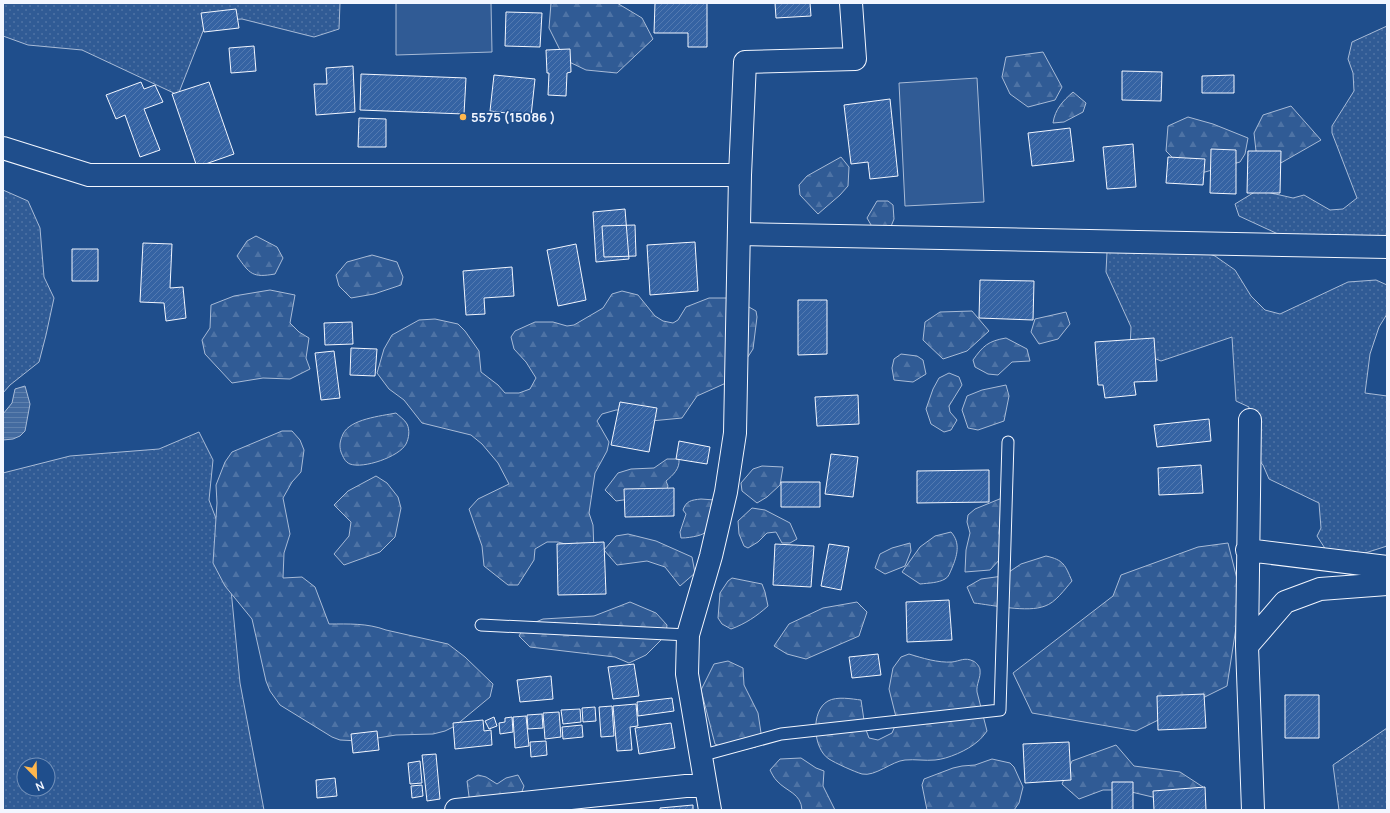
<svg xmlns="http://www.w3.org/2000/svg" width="1390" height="813" font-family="Manrope,sans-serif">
	<defs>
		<pattern id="grass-dots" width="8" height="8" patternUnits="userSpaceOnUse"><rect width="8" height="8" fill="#305b95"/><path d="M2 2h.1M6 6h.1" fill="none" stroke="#4e73a5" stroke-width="1.8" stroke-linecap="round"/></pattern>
		<pattern id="forest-firs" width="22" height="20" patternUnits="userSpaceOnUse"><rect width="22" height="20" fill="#305b95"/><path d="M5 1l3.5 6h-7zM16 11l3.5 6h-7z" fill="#4e73a5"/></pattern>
		<pattern id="water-rules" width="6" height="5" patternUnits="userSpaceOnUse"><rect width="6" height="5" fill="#446ba0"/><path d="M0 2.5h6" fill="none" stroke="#5f81ae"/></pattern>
		<pattern id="building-hatch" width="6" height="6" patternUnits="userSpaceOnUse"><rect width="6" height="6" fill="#3563a3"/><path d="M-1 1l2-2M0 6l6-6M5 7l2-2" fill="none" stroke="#537ab1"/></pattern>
	</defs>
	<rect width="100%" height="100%" fill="#1f4e8c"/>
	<path fill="url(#grass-dots)" stroke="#a8bbd7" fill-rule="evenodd" d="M3 3H340L339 29 314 37 242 19 207 21 178 95 82 50 28 45 3 36Z
		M1387 26V248L1278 234 1239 216 1235 204 1258 190 1293 198 1304 195 1330 210 1343 209 1357 198 1332 133V126L1354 91 1353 73 1348 59 1352 42Z
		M3 190 28 201 40 228 44 277 54 298 46 335 39 362 10 385 3 393Z
		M1193 248 1215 256 1235 270 1251 296 1265 310 1280 314 1348 282 1376 280 1387 285V314L1379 327 1370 354 1365 393 1387 396V546L1362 554 1326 550 1317 536 1321 528 1319 503 1269 479 1263 465 1248 447 1249 407 1236 401 1232 337 1161 361 1130 348 1131 327 1106 272 1107 252Z
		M199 432 213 460 209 500 227 548 240 683 264 810H3V473L70 456 159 449ZM24 765H48V789H24Z
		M1387 728V810H1339L1333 765Z"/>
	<path fill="url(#forest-firs)" stroke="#a8bbd7" d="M551 3H617L642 18 653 39 617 73 586 70 565 60 549 28Z
		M1043 52 1062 87 1055 100 1028 107 1010 94 1002 77 1006 57Z
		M1073 92 1086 103 1083 112 1064 122 1053 123C1055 109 1063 101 1073 92Z
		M1291 106 1321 140 1279 164 1256 151 1254 133 1263 115Z
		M1188 117 1213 124 1248 138 1245 154 1240 162 1191 176 1166 151 1168 126Z
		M841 157 849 167 848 186 840 195 818 214 800 195 799 185 807 176Z
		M877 201H888L893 205 894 219 890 229 874 230 867 218Z
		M256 236 277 247 283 258 275 274C252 278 250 274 237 256L247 241Z
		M372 255 397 262 403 277 401 285 374 294 351 298 339 286 336 275 347 262Z
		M270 290 295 295 290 323 299 332 309 338 306 358 310 369 290 379 263 378 232 383 205 354 202 340 210 328 211 305 234 296Z
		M622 291 638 295 655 316 663 321 673 323 678 320 686 307 709 298H733L756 311 757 317 753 349 740 369 726 383 697 396 682 418 651 421 636 410H616L602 414 597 421 609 442 607 451 595 473 589 513 593 525 594 552 558 542H547L535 549 534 560 518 585H508L484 566 482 546 469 509 478 499 509 484 498 463 482 444 471 435 422 423 404 400 389 389 377 373 384 349 392 335 419 320 435 319 458 324 465 331 479 351 481 372 498 385 505 393H519L530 389 536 378 526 362 514 349 511 337 515 331 535 322H553L567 326 574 325 603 308 612 294Z
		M972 311 989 331 967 351 943 359 923 340 925 322 940 312Z
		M1066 312 1070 324 1058 339 1039 344 1031 332 1035 319Z
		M1006 338 1027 349 1030 361 1012 362 998 375 988 374 975 367 973 360C983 346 988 341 1006 338Z
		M901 354 917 356 923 360 926 374 913 382 894 380 892 368 894 359Z
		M949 373 959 377 962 385 949 406 950 412 957 420 951 430 944 432 931 424 926 409 933 389 939 378Z
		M1006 385 1009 396 1004 421 978 430 968 428 962 410 967 396 982 390Z
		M396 413C399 416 405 420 407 424 410 430 409 438 406 444 399 457 363 469 350 464 345 462 343 457 341 452 339 445 340 441 343 434 350 419 381 416 396 413Z
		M282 431H292L300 440 304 450 301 472 292 482 283 498 290 534 284 553 283 578 302 577 315 587 329 624C349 624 367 623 386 630L448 644 465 657 493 684 490 697 455 726 445 731 433 734 396 735 359 741 340 740 332 737 280 705 270 691 266 681 252 619 225 586 213 563 217 503 216 485 225 462 232 452Z
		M667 459H679C680 469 673 475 666 481L668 486 665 494 616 501 605 490 618 473 631 469 654 468Z
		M762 466 783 467 780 485 767 497 757 503 742 491 741 483 753 469Z
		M376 476 387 483 398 497 401 508 395 537 380 552 344 565 334 554 349 536 351 522 334 505 348 491Z
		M1002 498 999 533 1003 552 1001 558 990 570 965 572 966 550 970 533 967 522 968 515 975 509Z
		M701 499 715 500C712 515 715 532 697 536 692 537 687 538 681 538L680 532 686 514 683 510C686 501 691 500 701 499Z
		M752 508 765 510 790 523 797 539 790 543H782L776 532 767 533 758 542 748 548 744 546 739 534 738 521Z
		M951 532C961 543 957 556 952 568 950 572 949 577 945 579 938 583 929 583 920 584L902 572 920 547 935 536Z
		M628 534 656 541 692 557 695 573 680 586 665 567 647 561 617 565 604 550 616 536Z
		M910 543 911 551 905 566 885 574 875 568 880 554 892 548Z
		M1228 543 1241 595 1227 686 1136 731 1032 713 1013 673 1113 596 1121 575 1198 547Z
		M1046 556C1064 560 1065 565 1072 581 1065 589 1055 603 1045 606 1028 613 992 605 974 603L967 587 981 579 1003 576 1021 564Z
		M732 578 762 584 765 592 768 606C757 616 745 624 731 629L722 624 718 618 720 593 728 581Z
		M630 602 656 613 667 625 666 635 646 655 629 663 615 657 530 647 519 636 524 627 543 619 594 616Z
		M857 602 867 612 859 636 806 659 787 654 774 646 789 624 823 608Z
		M909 654C922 658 938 663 952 662 960 661 965 657 973 661 976 662 980 667 980 670 981 678 976 684 977 692L987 731C984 735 981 739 977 742 968 750 948 759 935 760 925 761 915 759 905 760 892 761 875 777 862 774 855 772 835 763 829 759 813 749 810 711 828 701 837 696 852 699 861 700L865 727 869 738 878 740 892 733 897 721 889 689 893 668 901 657Z
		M728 661 743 668 744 685 758 713 761 733 756 747 733 752 715 744 701 690 714 664Z
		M1116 745 1134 766 1180 772 1203 787 1182 804 1123 790H1103L1079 799 1062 784 1072 761Z
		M801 758 816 768 824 771 823 786 835 810H802C801 793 787 792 777 781 774 778 772 774 770 770L780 759Z
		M992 759 1010 763 1014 767 1023 787 1019 803 1014 810H927L922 785 924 779 953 768 962 766 975 765Z
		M478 775 486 777 497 784 506 778 518 775 524 786 517 805 470 804 467 781Z"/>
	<path fill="#305b95" stroke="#a8bbd7" d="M396 3H491L492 52 396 55Z
		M977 78 984 202 905 206 899 83Z"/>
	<path fill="url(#water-rules)" stroke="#a8bbd7" d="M25 386 30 404 25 431 20 436 13 439 3 440V414L12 403 15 389Z"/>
	<path fill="url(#building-hatch)" stroke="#f2f6ff" d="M655 3H707V47H688V33H654Z
		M775 3H810L811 16 776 18Z
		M236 9 239 28 204 32 201 13Z
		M506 12 542 13 540 47 505 46Z
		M254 46 256 71 231 73 229 48Z
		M570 49 571 72 567 73 566 96 548 95 549 73H547L546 50Z
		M353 66 355 112 316 115 314 84H327L326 68Z
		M1122 71 1162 72 1161 101 1122 100Z
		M361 74 466 78 464 114 360 110Z
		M494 75 535 79 531 116 490 111Z
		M1234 75V93H1202V76Z
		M141 82 144 89 155 85 163 102 144 109 160 150 140 157 125 115 116 119 106 95Z
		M209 82 234 154 197 167 172 94Z
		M890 99 898 176 870 179 868 162 851 164 844 105Z
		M359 118 386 119V147H358Z
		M1070 128 1074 161 1032 166 1028 133Z
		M1133 144 1136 187 1107 189 1103 147Z
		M1211 149 1236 150V194L1210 193Z
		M1248 151H1281L1280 193H1247Z
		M1168 157 1205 159 1203 185 1166 183Z
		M625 209 629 259 596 262 593 212Z
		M635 225 636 256 604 257 602 226Z
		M695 242 698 291 650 295 647 245Z
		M143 243 172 244 170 288 183 287 186 318 166 321 164 303 140 302Z
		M576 244 586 300 558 306 547 250Z
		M72 249H98V281H72Z
		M512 267 514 296 484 298 485 314 466 315 463 271Z
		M980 280 1034 281 1033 320 979 318Z
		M798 300H827V354L798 355Z
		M352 322 353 344 325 345 324 323Z
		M1154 338 1157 381 1134 382 1136 395 1105 398 1103 385H1098L1095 342Z
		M351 348 377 349 375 376 350 375Z
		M334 351 340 398 321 400 315 353Z
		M858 395 859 424 817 426 815 397Z
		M620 402 657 408 649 452 611 445Z
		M1209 419 1211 441 1157 447 1154 425Z
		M679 441 710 447 707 464 676 459Z
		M831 454 858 457 853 497 825 494Z
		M1201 465 1203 493 1159 495 1158 468Z
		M989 470V502L917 503V471Z
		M781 482H820V507H781Z
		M674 488V516L625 517 624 489Z
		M604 542 606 594 558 595 557 544Z
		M775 544 814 546 811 587 773 585Z
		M829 544 849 547 841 590 821 586Z
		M949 600 952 640 907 642 906 602Z
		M878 654 881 675 852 678 849 657Z
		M634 664 639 696 613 699 608 667Z
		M551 676 553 699 520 702 517 680Z
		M1204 694 1206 728 1158 730 1157 696Z
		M1285 695H1319V738H1285Z
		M672 698 674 711 638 716 637 702Z
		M636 704 638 726 630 727 632 750 617 751 613 706Z
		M612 706 614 736 601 737 599 707Z
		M595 707 596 721 583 722 582 708Z
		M580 709 581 722 563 724 561 710Z
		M559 712 561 737 545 739 543 713Z
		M542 714 543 728 528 729 527 715Z
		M526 716 529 746 515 748 513 717Z
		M494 717 497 726 489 729 485 721Z
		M512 717 513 732 500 734 499 723 505 722V718Z
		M483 720 484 731 491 730 492 745 455 749 453 723Z
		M671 723 675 748 639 754 635 728Z
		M582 725 583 737 563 739 562 727Z
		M377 731 379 750 353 753 351 734Z
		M546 741 547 755 531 757 530 742Z
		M1069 742 1071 780 1025 783 1023 744Z
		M436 754 440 799 427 801 422 755Z
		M420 761 422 783 410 784 408 763Z
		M335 778 337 796 317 798 316 780Z
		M1112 782H1133V810H1112Z
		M422 785 423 796 412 798 411 786Z
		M1205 787 1206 810H1154L1153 791Z
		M693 805V810H660V808Z"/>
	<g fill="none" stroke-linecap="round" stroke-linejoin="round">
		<g stroke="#f2f6ff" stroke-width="13">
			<path id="lane" d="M481 625 688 635
				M700 756 781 734 1000 710 1008 442"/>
		</g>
		<g stroke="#f2f6ff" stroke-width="24">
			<path id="street" d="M3 148 89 175H740
				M739 234 1387 247
				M1250 420 1247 646 1253 810
				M1247 550 1387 567
				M1247 646 1285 602 1320 589 1387 584
				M456 810 705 784
				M710 810 687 674 688 635 711 556 726 492 735 433 740 175 745 62 855 59 851 3"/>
		</g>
		<use href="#lane" stroke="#1f4e8c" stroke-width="11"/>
		<use href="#street" stroke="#1f4e8c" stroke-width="22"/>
	</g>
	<circle fill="#ffb74d" stroke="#1f4e8c" stroke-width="1.5" cx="463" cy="117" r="4"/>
	<g text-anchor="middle" stroke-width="3" stroke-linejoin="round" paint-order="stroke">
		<g font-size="13" font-weight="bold" fill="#f2f6ff" stroke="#1f4e8c" text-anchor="start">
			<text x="471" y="122">5575 (15086 )</text>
		</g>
	</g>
	<rect width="1390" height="813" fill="none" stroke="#f2f6ff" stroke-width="8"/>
	<g transform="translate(36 777) rotate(157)"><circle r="19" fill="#1f4e8c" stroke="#7391ba"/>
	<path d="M0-3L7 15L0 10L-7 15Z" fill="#ffb74d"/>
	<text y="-6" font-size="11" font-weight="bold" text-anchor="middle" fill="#f2f6ff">N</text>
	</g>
</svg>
